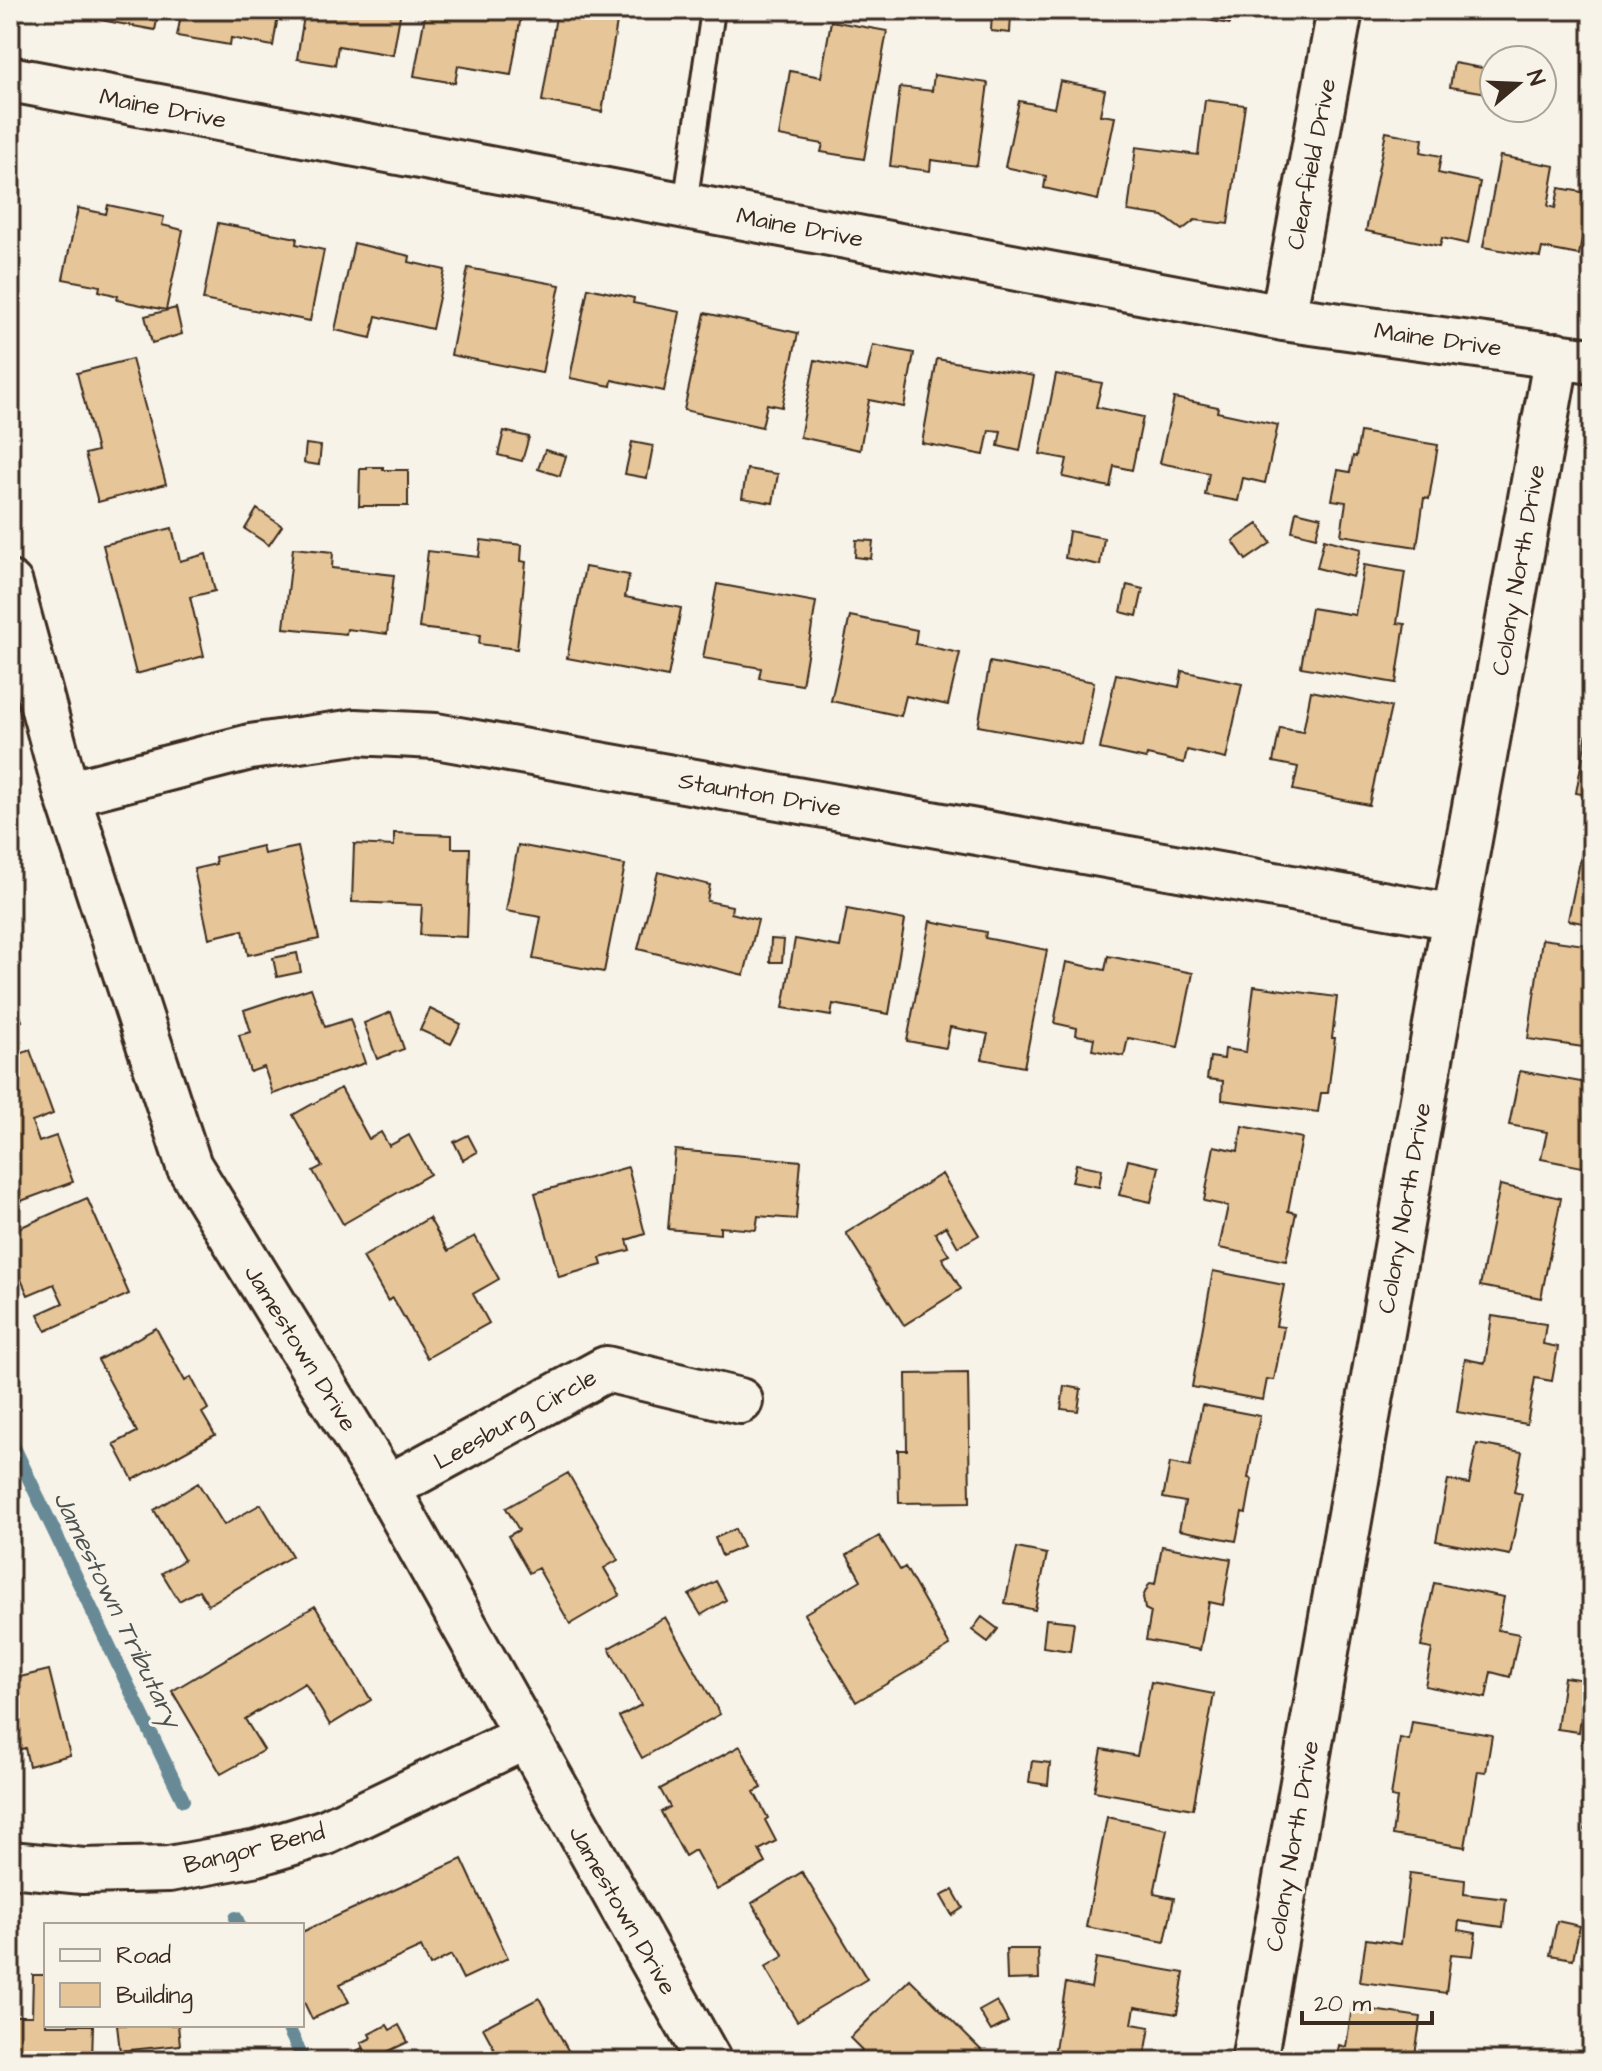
<svg xmlns="http://www.w3.org/2000/svg" width="1602" height="2071" font-family="'Architects Daughter',sans-serif">
	<rect width="100%" height="100%" fill="#f7f3e8"/>
	<filter id="ink" filterUnits="userSpaceOnUse"><feTurbulence type="fractalNoise" baseFrequency=".0125" numOctaves="2"/><feDisplacementMap in="SourceGraphic" scale="16" xChannelSelector="R" yChannelSelector="G"/><feConvolveMatrix kernelMatrix="1 2 1 2 8 2 1 2 1" color-interpolation-filters="sRGB"/></filter>
	<g filter="url(#ink)">
		<g fill="none" stroke-linecap="round" stroke-linejoin="round">
			<path stroke="#678a96" stroke-width="14" d="M10 1439 183 1800
				M236 1918 239 1925
				M287 2025 304 2061"/>
		</g>
		<path fill="#e6c698" stroke="#3b2a1e" stroke-width="2" d="M97 10H159L155 30 95 19Z
			M182 10H279L273 46 231 38 230 45 177 36Z
			M305 10H401L393 55 338 46 335 65 297 59Z
			M426 10H522L511 75 458 66 455 83 414 76Z
			M557 10H619L602 112 542 101Z
			M1165 10H1232L1230 24 1165 13Z
			M992 12 1011 14 1010 33 991 31Z
			M831 21 887 31 864 159 821 152 823 144 779 136 790 71 821 77Z
			M1454 63 1494 70V94L1450 87Z
			M934 75 988 83 977 166 931 160 930 171 890 166 900 87 932 91Z
			M1060 81 1105 90 1100 115 1115 117 1098 200 1044 188 1046 176 1005 167 1019 101 1054 108Z
			M1205 100 1245 105 1228 224 1195 220 1182 230 1163 216 1128 211 1136 147 1198 155Z
			M1386 132 1423 139 1421 152 1441 156 1438 173 1480 182 1468 244 1442 238 1440 246 1366 231Z
			M1500 156 1555 166 1548 206 1555 208 1559 188 1588 193 1585 212H1587L1579 255 1542 248 1540 257 1483 247Z
			M108 205 164 217 162 225 183 230 166 310 117 300 118 296 99 291 100 286 63 279 78 208 106 214Z
			M218 223 297 238 296 244 324 250 310 321 203 300Z
			M354 243 410 256 409 262 445 270 432 329 376 316 371 338 335 330Z
			M468 268 560 285 542 373 451 355Z
			M588 288 634 298 633 303 680 312 664 391 612 380 611 386 570 378Z
			M176 308 182 334 152 343 145 316Z
			M705 313 798 333 782 407 767 404 762 427 684 410Z
			M873 345 914 353 904 407 869 400 860 450 800 437 815 360 867 371Z
			M132 359 166 484 98 502 85 454 97 451 77 373Z
			M937 359 1034 376 1020 451 998 446 1001 431 989 430 984 455 922 443Z
			M1056 374 1102 383 1096 407 1143 417 1132 470 1114 466 1110 487 1063 477 1067 459 1040 454Z
			M1174 398 1218 407 1217 412 1278 425 1265 483 1243 478 1238 501 1205 495 1209 473 1160 463Z
			M504 431 529 437 522 461 498 455Z
			M1360 432 1438 445 1429 499 1424 498 1417 547 1341 535 1346 502 1332 500 1338 470 1350 472 1353 456 1356 457Z
			M632 442 653 446 647 478 625 474Z
			M306 444 321 446 319 465 304 463Z
			M545 450 566 456 560 476 538 469Z
			M367 467H383V470H408V506H359L360 469H367Z
			M747 469 778 474 773 503 742 498Z
			M257 509 282 526 269 545 245 529Z
			M1296 511 1321 517 1316 537 1292 531Z
			M1258 524 1271 543 1246 560 1233 541Z
			M172 528 180 561 206 554 215 591 190 597 204 656 136 674 103 545Z
			M1069 531 1104 538 1100 565 1065 558Z
			M1324 539 1361 549 1353 577 1317 568Z
			M481 540 522 545 521 561 526 562 517 649 479 644 480 635 419 628 428 551 479 557Z
			M856 540 873 541 871 559 855 557Z
			M293 548 333 552 332 568 394 575 387 634 347 629 346 634 284 628Z
			M1364 565 1405 572 1397 623 1405 624 1396 683 1301 667 1311 608 1355 615Z
			M585 567 629 575 625 597 681 608 668 677 567 658Z
			M717 584 816 602 802 685 759 678 761 668 703 658Z
			M1127 585 1143 589 1137 616 1121 612Z
			M850 616 917 630 915 644 960 653 948 705 906 696 901 716 831 701Z
			M990 662 1094 682 1082 745 978 726Z
			M1182 671 1242 684 1226 759 1187 750 1184 763 1147 755 1146 759 1100 749 1116 674 1179 687Z
			M1311 691 1391 707 1369 805 1293 790 1298 767 1273 762 1280 728 1303 732Z
			M1592 706V796L1576 793Z
			M1589 818H1592V925L1568 920Z
			M394 833 452 835V848H470L467 937 420 935 422 905 352 902 354 844 394 846Z
			M518 845 625 865 604 972 533 959 541 917 506 911Z
			M262 846 264 854 298 847 319 939 248 955 243 930 209 938 194 869 216 864 215 857Z
			M658 872 710 885 707 901 732 906 731 913 758 920 744 975 638 949Z
			M847 909 905 920 889 1014 833 1004 831 1016 783 1008 795 939 840 947Z
			M930 921 986 932 985 938 1047 950 1024 1067 982 1059 988 1034 950 1027 946 1048 907 1041Z
			M771 939 784 940 782 962H770Z
			M1542 939 1592 946V1035L1590 1048 1528 1039Z
			M297 953 301 972 277 977 273 958Z
			M1108 956 1193 973 1178 1047 1128 1038 1124 1056 1092 1050 1094 1038 1076 1035 1077 1028 1054 1023 1066 962 1105 970Z
			M1254 986 1337 997 1332 1038H1335L1328 1093H1321L1318 1112 1222 1100 1223 1081 1207 1079 1210 1057 1224 1059 1225 1049 1246 1052Z
			M10 988 22 1021 15 1024 21 1042 10 1046Z
			M311 988 325 1027 350 1019 365 1063 273 1094 264 1067 250 1072 239 1035 251 1032 244 1010Z
			M430 1009 461 1024 451 1044 420 1030Z
			M391 1012 404 1049 377 1059 364 1023Z
			M30 1050 53 1114 32 1122 39 1142 56 1136 73 1182 10 1205V1058Z
			M1520 1071 1592 1084V1169L1541 1159 1547 1132 1509 1125Z
			M341 1088 369 1139 381 1132 389 1146 409 1135 430 1174 343 1224 313 1171 322 1166 293 1115Z
			M1242 1126 1302 1138 1288 1211 1296 1213 1286 1261 1219 1248 1228 1206 1204 1201 1214 1146 1238 1151Z
			M468 1135 477 1152 463 1160 454 1142Z
			M675 1150 801 1161 796 1219 758 1216 756 1230 720 1227V1234L668 1229Z
			M1128 1160 1159 1167 1151 1202 1119 1195Z
			M1076 1164 1102 1169 1099 1187 1072 1182Z
			M628 1167 645 1234 627 1240 630 1250 600 1258 602 1265 559 1277 535 1193Z
			M942 1174 979 1235 958 1247 946 1226 935 1233 949 1255 942 1258 961 1289 904 1325 846 1233Z
			M1500 1185 1561 1198 1541 1298 1480 1286Z
			M87 1198 129 1294 46 1331 38 1314 63 1303 54 1284 28 1295 10 1255V1232Z
			M429 1218 448 1251 475 1236 499 1279 473 1294 489 1323 427 1358 393 1298 388 1301 363 1257Z
			M1213 1271 1284 1285 1276 1326 1284 1327 1274 1380 1267 1379 1263 1400 1192 1387Z
			M1492 1316 1546 1324 1543 1344 1558 1347 1552 1381 1535 1378 1527 1424 1457 1412 1465 1359 1485 1363Z
			M156 1328 185 1381 191 1377 208 1409 202 1413 215 1435 133 1480 114 1444 137 1432 98 1360Z
			M968 1373 970 1502 899 1503 898 1450H907L906 1374Z
			M1064 1386 1081 1389 1078 1411 1061 1409Z
			M1202 1405 1260 1416 1248 1478 1252 1479 1246 1513 1242 1512 1236 1541 1179 1530 1185 1502 1163 1498 1170 1463 1190 1467Z
			M1477 1444 1522 1452 1514 1492 1522 1494 1510 1555 1436 1541 1448 1480 1469 1484Z
			M568 1473 618 1560 604 1568 620 1595 570 1624 538 1568 529 1573 508 1536 519 1530 506 1508Z
			M198 1483 224 1525 261 1504 292 1556 208 1605 199 1590 179 1601 162 1573 184 1560 154 1510Z
			M735 1529 743 1547 722 1556 715 1538Z
			M879 1536 900 1570 905 1567 950 1646 856 1702 804 1614 861 1580 847 1555Z
			M1162 1546 1231 1559 1223 1605 1209 1602 1200 1650 1146 1640 1151 1612 1145 1609 1143 1597 1148 1586 1151 1583 1155 1584Z
			M1017 1548 1047 1554 1035 1610 1005 1603Z
			M716 1581 726 1600 701 1615 689 1595Z
			M1434 1583 1504 1597 1498 1630 1519 1634 1510 1677 1491 1672 1486 1698 1425 1686 1432 1649 1421 1647Z
			M315 1606 371 1700 330 1725 305 1683 245 1719 264 1750 221 1774 172 1691Z
			M665 1617 720 1714 642 1758 619 1717 641 1705 609 1648Z
			M982 1617 998 1629 988 1642 972 1630Z
			M1046 1619 1074 1622 1070 1651 1043 1647Z
			M14 1666 16 1678 49 1670 70 1755 29 1766 25 1748 10 1752V1667Z
			M1564 1677 1586 1680 1579 1732 1557 1729Z
			M1151 1682 1214 1694 1193 1809 1094 1791 1102 1749 1137 1756Z
			M1412 1722 1492 1735 1486 1772 1478 1771 1465 1847 1392 1835 1397 1798 1391 1797 1400 1738 1409 1740Z
			M740 1746 762 1788 754 1792 768 1818 765 1820 776 1841 759 1850 766 1863 717 1890 695 1850 685 1856 661 1812 670 1807 660 1789Z
			M1032 1761 1050 1763 1048 1785 1029 1782Z
			M1590 1804 1592 1805V1832L1585 1830Z
			M1107 1817 1167 1829 1154 1894 1174 1898 1165 1942 1086 1927Z
			M462 1859 508 1958 463 1979 451 1955 430 1966 421 1947 340 1984 349 2002 312 2019 302 1998V1932Z
			M802 1872 867 1979 797 2021 765 1967 784 1956 752 1903Z
			M1410 1873 1465 1880 1464 1894 1506 1899 1503 1927 1459 1921 1458 1930 1476 1933 1473 1956 1451 1954 1446 1993 1360 1982 1366 1939 1401 1944Z
			M953 1890 963 1908 952 1915 941 1896Z
			M1557 1921 1580 1926 1573 1959 1550 1955Z
			M1006 1949H1038L1039 1979 1007 1980Z
			M1096 1958 1184 1973 1177 2014 1135 2007 1132 2024 1150 2027 1144 2061H1053L1066 1983 1091 1988Z
			M33 1975H46V2025H93L92 2061H10V2016H32Z
			M910 1979 986 2055 982 2059 984 2061H851L862 2050 850 2038Z
			M539 1998 574 2061H501L483 2028Z
			M997 2001 1008 2022 991 2031 979 2011Z
			M1352 2007 1421 2017 1414 2061H1336L1339 2045 1346 2047Z
			M117 2025H178L180 2045 120 2051Z
			M387 2025 390 2030 399 2025 408 2042 370 2060 361 2043 371 2038 369 2034Z
			M362 2048 368 2061H346L344 2057Z"/>
		<g fill="none" stroke-linecap="round" stroke-linejoin="round">
			<g stroke="#3b2a1e" stroke-width="28">
				<path id="service" d="M685 205 713 10"/>
			</g>
			<g stroke="#3b2a1e" stroke-width="50">
				<path id="minor" d="M10 79 1283 318 1592 361
					M1283 318 1340 10
					M67 794 250 747 355 732 436 736 1455 917
					M387 1488 606 1369 740 1401
					M10 1864 83 1871 169 1869 257 1853 326 1832 525 1737
					M1254 2061 1455 917 1557 355"/>
			</g>
			<g stroke="#3b2a1e" stroke-width="50">
				<path id="tertiary" d="M10 584 67 794 189 1166 387 1488 709 2061"/>
			</g>
			<use href="#service" stroke="#f7f3e8" stroke-width="22"/>
			<use href="#minor" stroke="#f7f3e8" stroke-width="44"/>
			<use href="#tertiary" stroke="#f7f3e8" stroke-width="44"/>
		</g>
	</g>
	<g text-anchor="middle" stroke-width="6" stroke-linejoin="round" paint-order="stroke">
		<g font-size="24" fill="#3b2a1e" stroke="#f7f3e8">
			<text transform="translate(163 108) rotate(11)" y="8">Maine Drive</text>
			<text transform="translate(1311 164) rotate(-79)" y="8">Clearfield Drive</text>
			<text transform="translate(800 227) rotate(11)" y="8">Maine Drive</text>
			<text transform="translate(1438 339) rotate(8)" y="8">Maine Drive</text>
			<text transform="translate(1518 570) rotate(-80)" y="8">Colony North Drive</text>
			<text transform="translate(760 794) rotate(10)" y="8">Staunton Drive</text>
			<text transform="translate(1404 1208) rotate(-80)" y="8">Colony North Drive</text>
			<text transform="translate(301 1348) rotate(58)" y="8">Jamestown Drive</text>
			<text transform="translate(515 1419) rotate(-29)" y="8">Leesburg Circle</text>
			<text transform="translate(1292 1846) rotate(-80)" y="8">Colony North Drive</text>
			<text transform="translate(254 1848) rotate(-14)" y="8">Bangor Bend</text>
			<text transform="translate(623 1910) rotate(60)" y="8">Jamestown Drive</text>
		</g>
		<g font-size="26" font-style="italic" fill="#4e5250" stroke="#f7f3e8">
			<text transform="translate(118 1609) rotate(64)" y="9">Jamestown Tributary</text>
		</g>
	</g>
	<rect width="1602" height="2071" fill="none" stroke="#f7f3e8" stroke-width="40"/>
	<rect x="20" y="20" width="1562" height="2031" fill="none" stroke="#3b2a1e" stroke-width="3" filter="url(#ink)"/>
	<rect x="44" y="1923" width="260" height="104" fill="#f7f3e8" stroke="#aca397" stroke-width="2"/>
	<rect x="60" y="1949" width="40" height="12" fill="#f7f3e8" stroke="#aca397" stroke-width="2"/>
	<text x="116" y="1963" font-size="24" fill="#3b2a1e">Road</text>
	<rect x="60" y="1983" width="40" height="24" fill="#e6c698" stroke="#aca397" stroke-width="2"/>
	<text x="116" y="2003" font-size="24" fill="#3b2a1e">Building</text>
	<g transform="translate(1518 84) rotate(71)"><circle r="38" fill="#f7f3e8" stroke="#aca397" stroke-width="2"/>
	<path d="M0-6L14 30L0 20L-14 30Z" fill="#3b2a1e"/>
	<text y="-12" font-size="22" font-weight="bold" text-anchor="middle" fill="#3b2a1e">N</text>
	</g>
	<path d="M1302 2011v12h130v-12" fill="none" stroke="#3b2a1e" stroke-width="4"/>
	<text x="1314" y="2011" font-size="24" fill="#3b2a1e" stroke="#f7f3e8" stroke-width="6" paint-order="stroke">20 m</text>
</svg>
